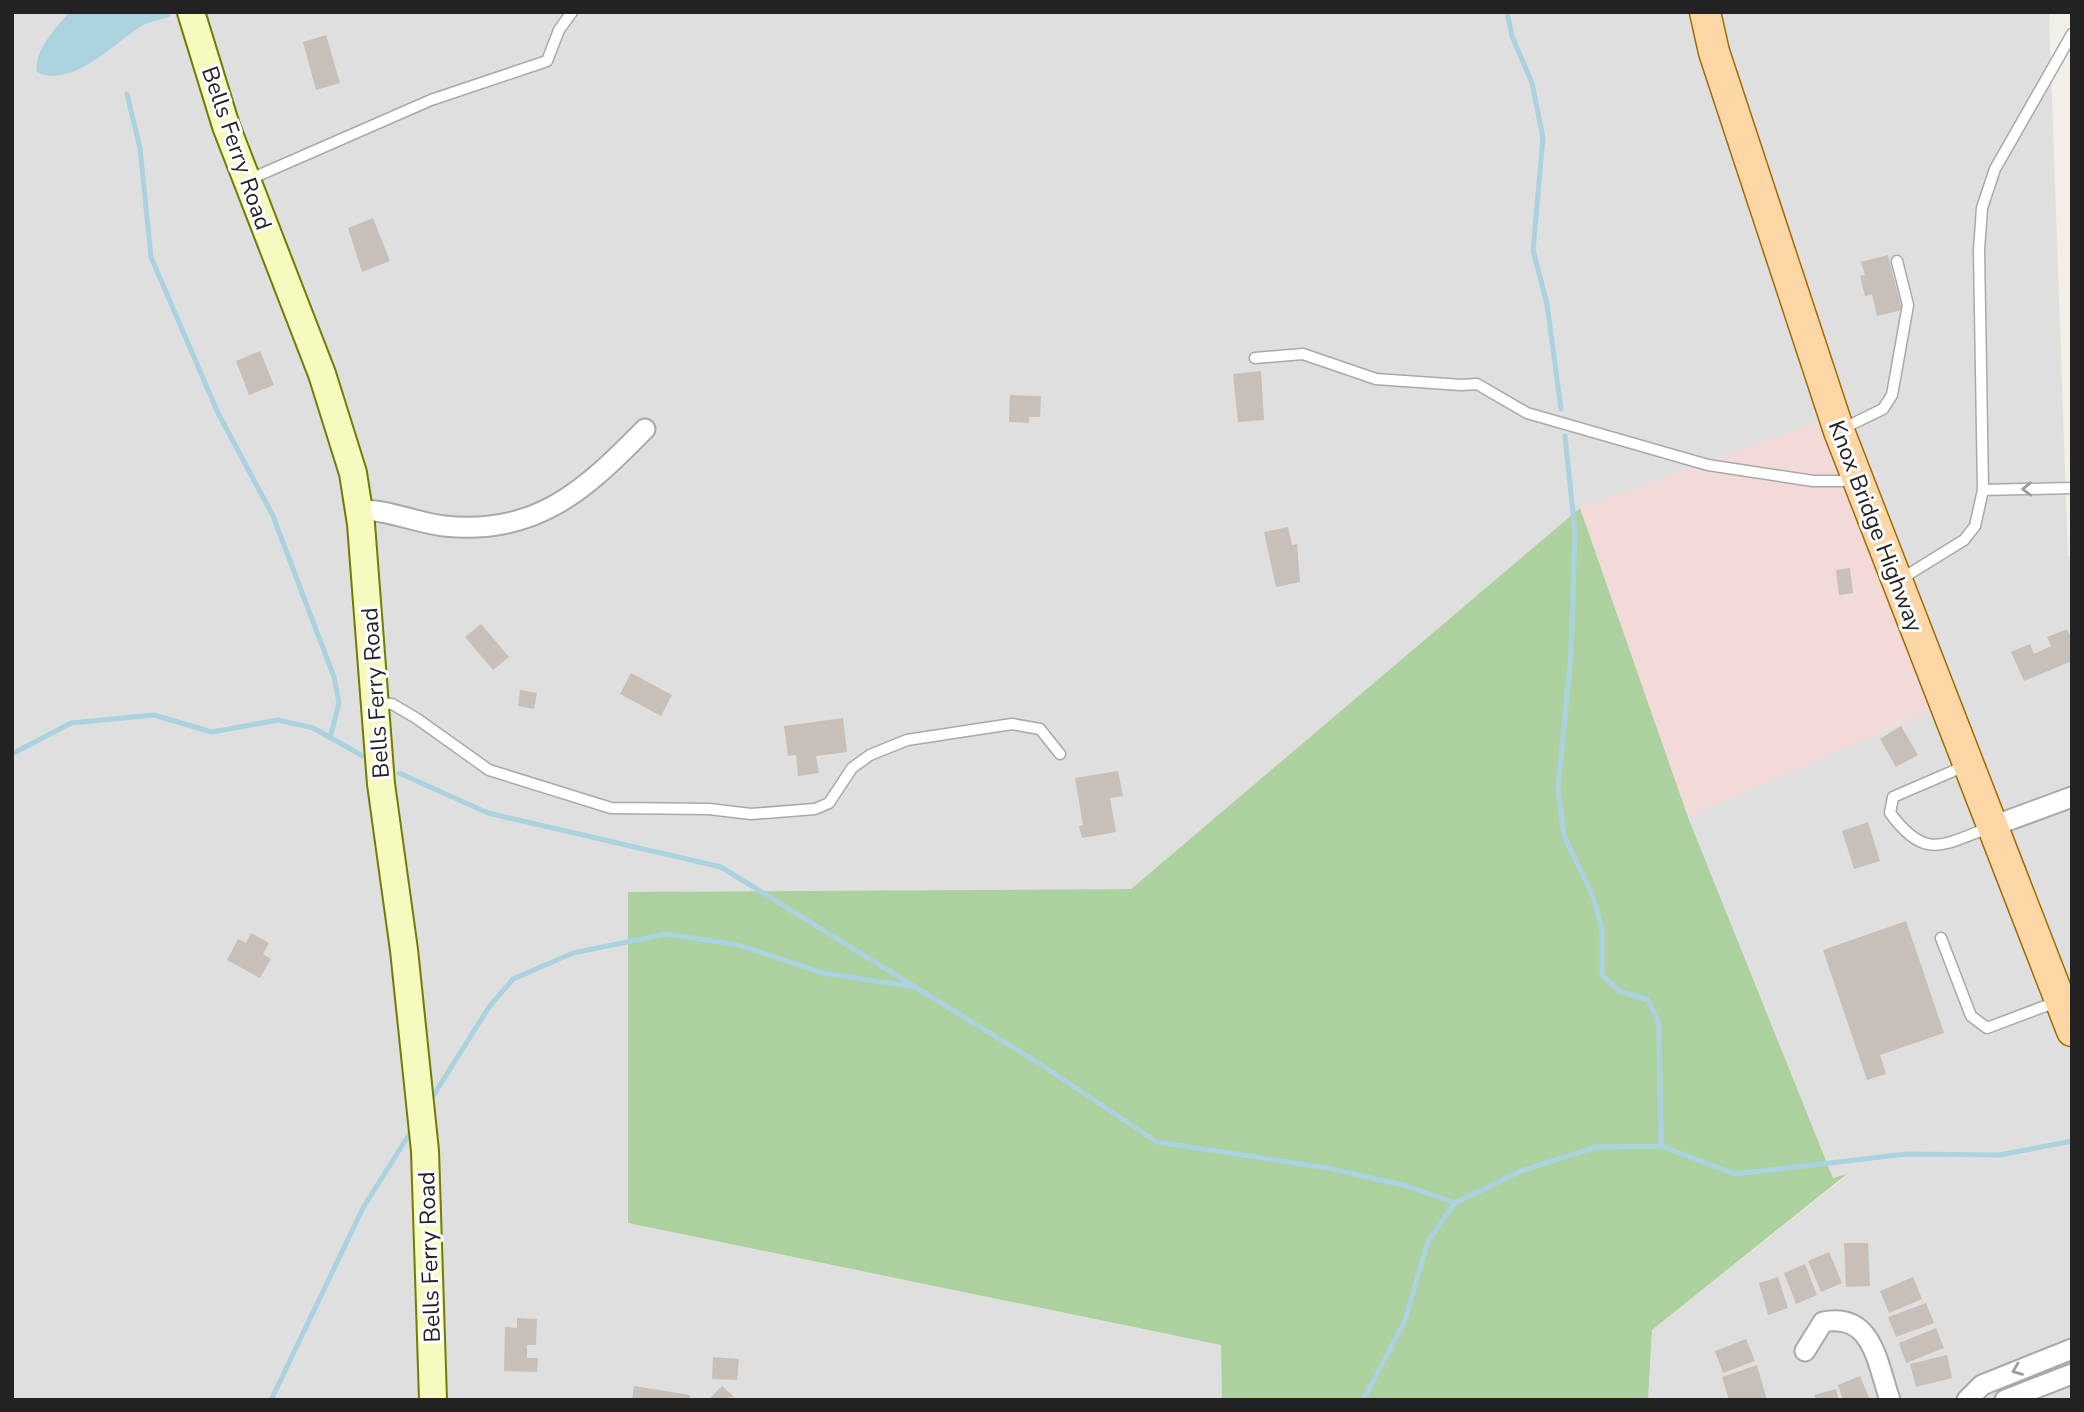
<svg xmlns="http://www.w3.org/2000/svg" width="2084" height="1412" font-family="'Nunito Sans',sans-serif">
	<rect width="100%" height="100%" fill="#f2efe9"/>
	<path fill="#e0dfdf" d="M12 12H2049L2068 556H2072V1400H1648L1652 1330 1846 1176 1833 1178 1688 817 1953 701 1841 414 1580 508 1131 889 628 893V1223L1222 1345V1400H12Z"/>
	<path fill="#f2dad9" d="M1841 414 1953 701 1688 817 1580 508Z"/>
	<path fill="#add19e" d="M1580 508 1688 817 1833 1178 1847 1174 1652 1330 1648 1400H1222L1221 1345 628 1223V892L1131 889Z"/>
	<path fill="#aad3df" d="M69 12H172L169 17C159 20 147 22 138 28 113 45 70 89 37 72 34 49 56 29 69 12Z"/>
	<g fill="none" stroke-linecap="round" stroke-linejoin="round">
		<path stroke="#aad3df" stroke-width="5" d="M1507 12 1512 36 1532 83 1543 138 1533 250 1547 304 1561 409
			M127 94 140 148 151 257 218 413 273 516 334 677 339 703 330 738
			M1565 436 1575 532 1571 654 1558 789 1564 836 1593 896 1602 929V975L1619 991 1648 1000 1659 1024 1661 1146
			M12 754 71 723 154 715 212 732 278 720 313 728 363 756
			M399 773 488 813 721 867 1040 1064 1157 1142 1328 1168 1407 1186 1455 1203
			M433 1096 489 1007 513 979 573 953 666 934 738 945 823 973 915 987
			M271 1400 363 1208 410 1133
			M1363 1400 1405 1321 1428 1241 1455 1203 1521 1171 1596 1147 1661 1146 1735 1174 1906 1154 2000 1155 2072 1141"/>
	</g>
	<path fill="#c7bfb8" d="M326 35 340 83 316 90 303 42Z
		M373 218 390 261 362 272 348 228Z
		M1888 255 1902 310 1877 316 1872 294 1865 296 1860 276 1865 275 1861 262Z
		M260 351 274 385 249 395 236 361Z
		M1261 371 1264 420 1238 422 1233 374Z
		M1010 395 1041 396 1040 417H1029V423L1009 422Z
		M1288 527 1292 545 1297 544 1300 582 1276 587 1264 532Z
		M1850 568 1853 593 1839 595 1836 570Z
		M481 624 509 657 493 670 465 637Z
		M2067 629 2072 640V661L2024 681 2011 652 2030 644 2034 654 2051 646 2047 637Z
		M631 673 672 695 661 716 620 694Z
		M520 690 537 693 534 709 518 706Z
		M843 718 847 752 816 756 819 773 798 776 796 755 788 756 784 726Z
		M1901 726 1918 755 1896 767 1880 739Z
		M1118 771 1123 796 1110 798 1116 832 1082 838 1079 826 1083 825 1075 778Z
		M1868 822 1880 861 1854 869 1842 831Z
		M1906 921 1944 1033 1880 1055 1886 1074 1867 1080 1823 950Z
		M251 933 269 943 263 954 271 959 260 978 227 960 238 939 246 943Z
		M1844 1243H1868L1870 1286 1846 1287Z
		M1829 1252 1842 1283 1821 1292 1808 1261Z
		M1805 1264 1817 1295 1796 1304 1784 1273Z
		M1778 1277 1788 1308 1768 1315 1759 1283Z
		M1913 1277 1922 1299 1889 1313 1880 1291Z
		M1926 1303 1934 1323 1896 1337 1888 1317Z
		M517 1318 537 1319 536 1345H527V1358H538L537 1372 504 1371 505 1327 517 1328Z
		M1936 1328 1944 1348 1906 1363 1899 1343Z
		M1746 1339 1755 1361 1723 1373 1715 1351Z
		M1947 1355 1952 1378 1916 1387 1910 1364Z
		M713 1357 739 1359 737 1380 712 1379Z
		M1757 1365 1767 1400H1729L1722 1377Z
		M1860 1376 1870 1400H1843L1838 1385Z
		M634 1386 690 1395V1400H632Z
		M722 1386 734 1397 708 1400Z
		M1836 1389 1839 1400H1816L1814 1395Z"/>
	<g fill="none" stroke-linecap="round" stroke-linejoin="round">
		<g stroke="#a9a9a9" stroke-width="13">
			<path id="lane" d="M248 180 431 100 547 61 559 30 572 12
				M1255 358 1303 354 1376 379 1461 385 1477 384 1527 413 1708 465 1813 481H1854
				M1842 429 1883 409 1892 395 1908 305 1897 261
				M1983 490 2072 488
				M1901 579 1964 540 1975 526 1983 490 1979 250 1982 208 1995 169 2072 34
				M378 703 392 704 416 718 489 770 611 808 709 809 751 814 815 809 829 803 852 768 870 755 907 740 1012 724 1040 729 1060 754
				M1965 766 1893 797 1890 813C1926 861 1942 845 1991 827
				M1941 938 1971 1016 1987 1028 2056 1002"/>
		</g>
		<g stroke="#a9a9a9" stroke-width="23">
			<path id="street" d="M359 510C387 509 417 523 444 526 536 536 585 490 645 429
				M1993 826 2072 797
				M1805 1351 1823 1322C1873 1312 1877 1363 1890 1400
				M1967 1400 1982 1385 2072 1349
				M2005 1400 2072 1374"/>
		</g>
		<g stroke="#707d05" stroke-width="30">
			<path id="secondary" d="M191 12 226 126 322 374 353 473 361 524 381 784 404 950 425 1151 433 1400"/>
		</g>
		<g stroke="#a06b00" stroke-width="33">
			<path id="primary" d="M1705 12 1714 52 1839 431 2072 1031"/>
		</g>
		<use href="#lane" stroke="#fff" stroke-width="10"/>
		<use href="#street" stroke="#fff" stroke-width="19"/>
		<use href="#secondary" stroke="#f7fabf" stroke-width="26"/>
		<use href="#primary" stroke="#fcd6a4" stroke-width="30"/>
	</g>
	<defs><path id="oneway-chevron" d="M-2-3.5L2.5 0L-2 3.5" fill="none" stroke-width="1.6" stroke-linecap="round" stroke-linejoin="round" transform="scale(1.75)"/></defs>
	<g stroke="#9c9c9c">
		<use href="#oneway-chevron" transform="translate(2027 489) rotate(179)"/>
		<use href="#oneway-chevron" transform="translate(2017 1370) rotate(158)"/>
	</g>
	<g text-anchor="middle" stroke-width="6" stroke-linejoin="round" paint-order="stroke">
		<g font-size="23" fill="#222" stroke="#fff">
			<text transform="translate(237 148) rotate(71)" y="8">Bells Ferry Road</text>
			<text transform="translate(1876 526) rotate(69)" y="8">Knox Bridge Highway</text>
			<text transform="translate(375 693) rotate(-94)" y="8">Bells Ferry Road</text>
			<text transform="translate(429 1257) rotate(-92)" y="8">Bells Ferry Road</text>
		</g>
	</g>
	<rect width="2084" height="1412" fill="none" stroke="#222222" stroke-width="28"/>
</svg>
